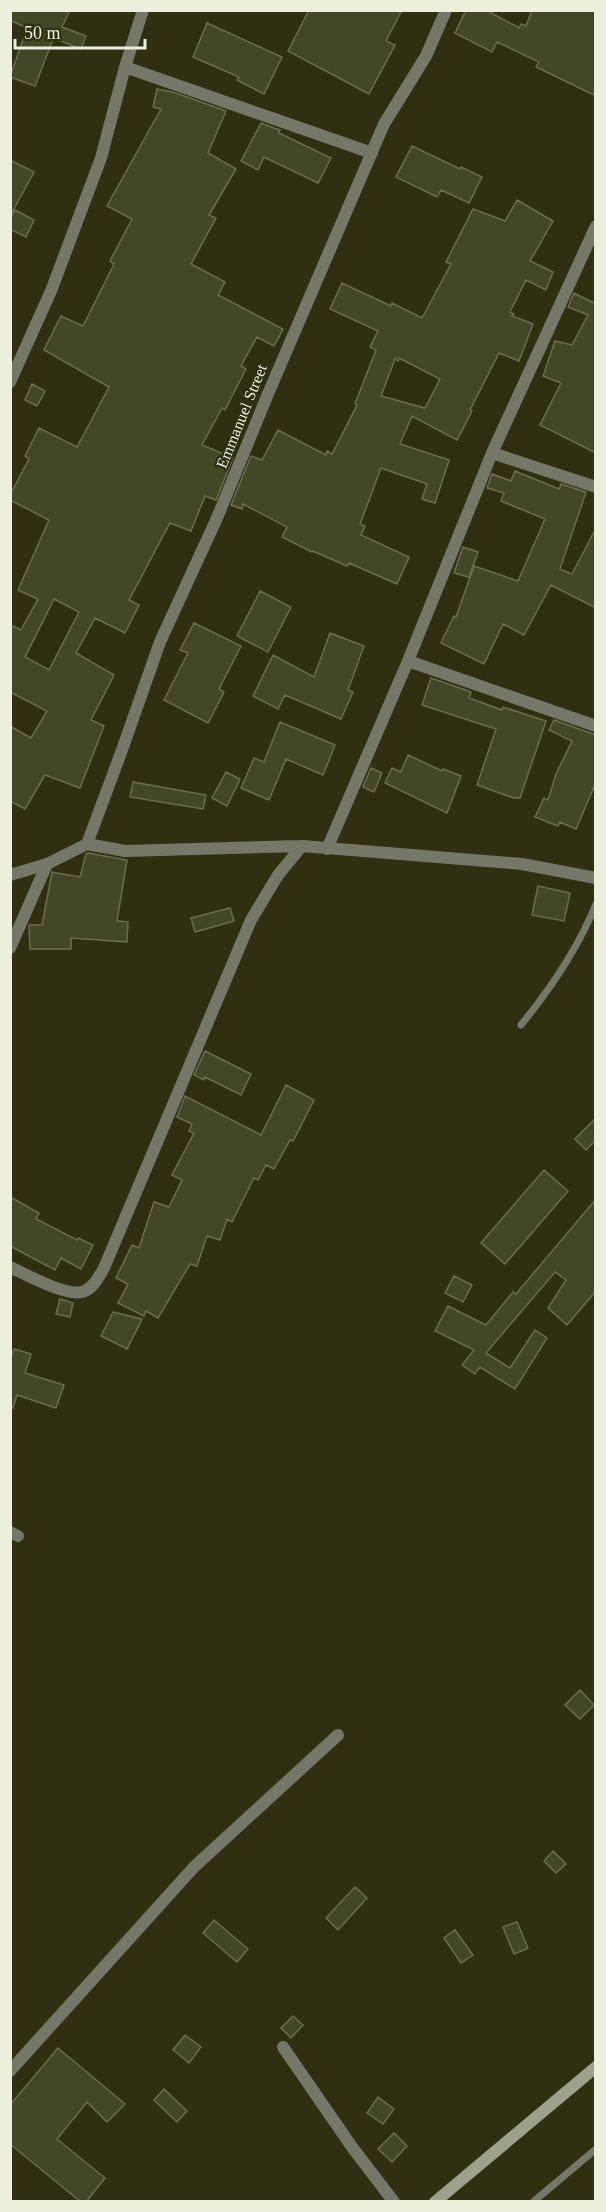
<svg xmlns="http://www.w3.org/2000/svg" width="606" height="2212" font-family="Georgia,serif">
	<rect width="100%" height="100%" fill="#302f12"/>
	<path fill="#454527" stroke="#6d6d4e" stroke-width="1.5" fill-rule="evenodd" d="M10 10H70L62 27 86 36 81 49 56 39 55 40 53 39 35 86 10 77 27 28 10 20Z
		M309 10H402L386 41 395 45 369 94 288 51Z
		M466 10H486L519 28 521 24 526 26 532 10H596V96L536 67 539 62 497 42 492 52 455 33Z
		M207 23 282 57 264 94 237 80 239 77 193 57Z
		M157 89 173 92 226 111 208 153 236 169 209 215 216 218 191 264 225 282 218 295 283 329 274 346 257 337 241 366 246 369 225 410 222 408 202 445 233 458 216 500 205 496 191 531 170 523 129 600 139 605 125 633 95 618 76 653 114 675 91 720 104 726 80 788 45 775 25 809 10 801V726L31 738 47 711 10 692V625L21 630 38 599 18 590 49 520 10 500V495L29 459 25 456 39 428 77 447 109 387 44 350 61 316 83 326 114 264 110 261 132 219 107 206 161 109 153 107ZM54 599 79 612 49 670 25 657Z
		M261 123 274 128 280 130 279 133 331 158 318 183 264 157 258 170 241 161Z
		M412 146 460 169 461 167 482 177 469 203 441 190 437 197 396 177Z
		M10 160 34 172 10 216Z
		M517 200 553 221 530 261 553 272 546 290 526 280 510 312 514 314 512 316 533 324 519 361 499 353 470 410 472 411 457 440 412 416 400 444 449 460 435 503 422 499 427 484 381 468 360 524 365 526 361 535 409 557 397 584 349 563 347 566 313 551 312 552 282 537 287 527 243 504 242 509 231 505 251 456 262 460 278 430 326 455 327 451 332 454 357 405 355 404 376 350 370 347 378 331 330 309 342 283 391 306 392 303 422 318 451 264 446 262 473 209 505 221ZM399 358 440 379 425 408 381 396 395 359 398 361Z
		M15 210 34 220 26 237 10 229V218Z
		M574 293 594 303 596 300V453L540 425 561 383 543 376 555 341 572 345 588 315 568 307Z
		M32 384 45 391 37 406 25 400Z
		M515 471 559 489 561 484 586 492 560 569 572 574 596 528V608L551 585 524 635 503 624 484 664 441 643 454 616 456 617 474 566 518 581 545 519 501 501 504 493 487 488 492 474 511 481Z
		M463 547 478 552 469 577 454 573Z
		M260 591 291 607 268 652 237 636Z
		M194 623 241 646 219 689 224 692 208 723 164 700 188 653 180 650Z
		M330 633 364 646 348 690 353 692 341 719 285 695 278 709 253 696 273 655 314 677Z
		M431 678 471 692 469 698 502 710 503 707 546 721 520 798H514L477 785 496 729 422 705Z
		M554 720 596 735V782L576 829 560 822 558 826 535 817 544 798 548 800 556 774 572 741 549 730Z
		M280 722 335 745 323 775 286 759 269 800 241 788 254 758 264 762Z
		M408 755 442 771 443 769 461 776 447 813 385 783 392 768 401 772Z
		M371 768 382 773 374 792 363 787Z
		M226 772 240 779 227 806 212 798Z
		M133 782 206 795 203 809 130 797Z
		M88 853 127 860 117 921 128 922 127 942 71 938V949H30L29 925H42L52 872 80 877 86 854Z
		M538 886 570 893 564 921 532 915Z
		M230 908 234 921 195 932 191 918Z
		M205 1051 251 1074 241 1095 205 1077 204 1080 194 1075Z
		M286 1085 314 1100 293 1141 290 1140 274 1169 266 1165 258 1180 254 1178 232 1222 227 1219 220 1240 207 1236 197 1266 190 1264 158 1318 146 1311 144 1316 118 1303 128 1284 116 1278 132 1245 139 1248 154 1202 169 1207 182 1180 172 1175 194 1133 189 1131 192 1124 177 1117 185 1096 261 1135Z
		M596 1118V1140L586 1150 575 1139Z
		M544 1170 568 1191 505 1264 481 1243Z
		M10 1197 39 1213 36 1219 77 1240 78 1238 93 1245 81 1269 61 1258 55 1270 10 1246Z
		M596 1199V1291L567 1325 548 1308 566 1280 555 1272 486 1353 510 1368 535 1330 547 1338 515 1389 480 1367 475 1374 462 1365 474 1350 435 1331 448 1306 486 1325 513 1292 516 1294Z
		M454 1276 472 1285 463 1302 445 1293Z
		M60 1299 73 1303 70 1317 56 1314Z
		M113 1312 142 1319 127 1349 101 1336Z
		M14 1349 31 1354 25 1373 64 1385 56 1408 17 1395 13 1408H10V1360Z
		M580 1690 594 1705 580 1719 565 1705Z
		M553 1851 566 1864 556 1873 544 1861Z
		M355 1887 367 1898 338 1930 326 1918Z
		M214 1920 248 1949 237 1962 203 1933Z
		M517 1922 528 1948 514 1954 503 1927Z
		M455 1930 473 1955 461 1963 444 1938Z
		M293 2016 303 2025 291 2038 281 2028Z
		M185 2035 201 2047 189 2063 173 2050Z
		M58 2048 125 2104 107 2122 87 2102 57 2139 105 2178 86 2202H81L10 2144V2105Z
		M164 2089 187 2111 177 2122 154 2100Z
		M378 2097 394 2109 383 2124 367 2113Z
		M394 2133 407 2146 392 2162 378 2149Z"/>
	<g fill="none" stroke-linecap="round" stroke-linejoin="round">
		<path stroke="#767769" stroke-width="7" d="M521 1025C551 988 578 949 596 904
			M533 2202 596 2149"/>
		<path stroke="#767769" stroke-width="12" d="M125 67 372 153
			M10 382 51 291 101 158 125 67 143 10
			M492 453 596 487
			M408 661 596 726
			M87 844 122 750 160 642 217 518 268 394 384 124 426 56 446 10
			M327 849 408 661 492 453 596 226
			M10 875 47 864 87 844 125 851 302 846 522 864 596 878
			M10 948 47 864
			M10 1267C27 1275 65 1296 82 1292 93 1289 98 1278 104 1268L251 920 278 875 302 846
			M10 1532 18 1536
			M283 2047 352 2147 394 2202
			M10 2071 194 1867 338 1735"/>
		<path stroke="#a0a08a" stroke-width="12" d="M435 2202 596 2067"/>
	</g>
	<g text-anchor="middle" stroke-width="4.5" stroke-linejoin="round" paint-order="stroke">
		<g font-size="16" fill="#eed" stroke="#302f12">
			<text transform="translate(241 416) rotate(-68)" y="6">Emmanuel Street</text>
		</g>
	</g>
	<rect width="606" height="2212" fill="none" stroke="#eeeedd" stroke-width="24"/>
	<path d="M15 39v9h130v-9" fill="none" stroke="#eeeedd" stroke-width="3"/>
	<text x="24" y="39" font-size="18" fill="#eeeedd" stroke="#302f12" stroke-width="4.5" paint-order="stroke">50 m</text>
</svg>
